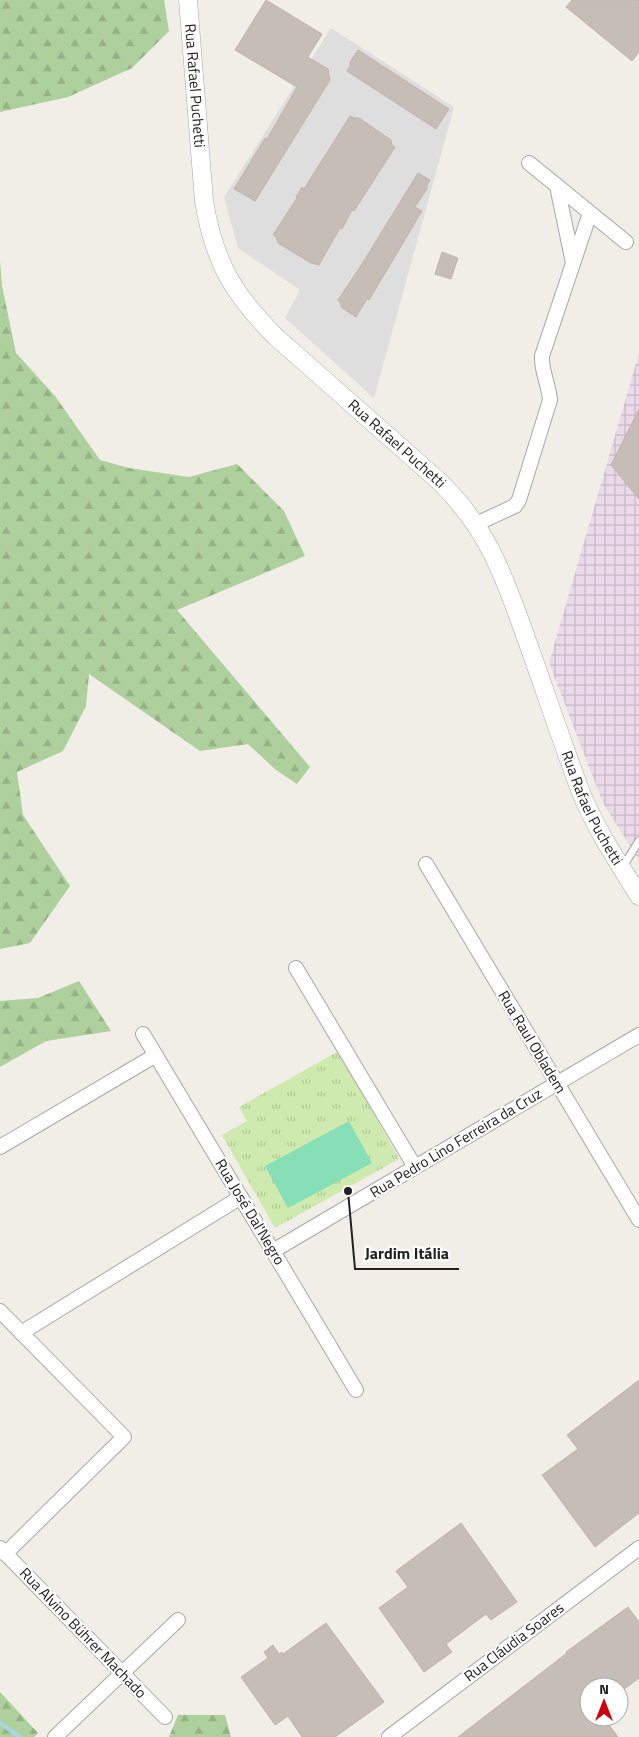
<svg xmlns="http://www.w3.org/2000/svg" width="639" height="1737" font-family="'Titillium Web',sans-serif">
	<defs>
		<pattern id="industrial-grid" width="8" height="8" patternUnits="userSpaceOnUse" patternTransform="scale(1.25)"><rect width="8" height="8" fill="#ead9e8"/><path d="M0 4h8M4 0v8" fill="none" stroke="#c8bac7"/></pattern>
		<pattern id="grass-tufts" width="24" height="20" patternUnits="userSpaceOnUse" patternTransform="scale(1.25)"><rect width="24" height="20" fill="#cfeaae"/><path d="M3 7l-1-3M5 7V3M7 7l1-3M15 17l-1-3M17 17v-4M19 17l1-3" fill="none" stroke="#b1c895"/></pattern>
		<pattern id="forest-firs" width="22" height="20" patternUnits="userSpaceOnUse" patternTransform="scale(1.25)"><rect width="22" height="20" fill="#aed09c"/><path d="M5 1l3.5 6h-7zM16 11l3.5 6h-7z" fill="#95b286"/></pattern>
	</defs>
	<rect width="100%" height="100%" fill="#f1ede7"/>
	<path fill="#dfdede" d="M331 28 454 107 374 398 285 318 300 290 238 248 224 197Z"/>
	<path fill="url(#industrial-grid)" d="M639 353V860L603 803 549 663Z"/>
	<path fill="url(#grass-tufts)" d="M339 1051 399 1159 275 1228 222 1135 247 1121 239 1107Z"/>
	<path fill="url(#forest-firs)" d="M0 0H164L169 31 132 68 68 97 0 112Z
		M0 261 2 286 16 353 55 396 100 460 129 468 189 477 237 464 284 511 305 556 177 610 310 767 297 784 276 770 248 744 200 751 89 674 86 706 63 751 17 772 23 815 70 886 30 943 0 949Z
		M79 981 111 1031 46 1041 0 1067V1001L38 998Z
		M0 1692 38 1733 34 1737H0Z
		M178 1715H225L231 1737H169Z"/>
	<path fill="#86dfb7" d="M349 1121 372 1163 288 1208 265 1166Z"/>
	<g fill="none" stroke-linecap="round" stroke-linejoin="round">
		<path stroke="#a8d5de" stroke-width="4.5" d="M0 1723 20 1737"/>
	</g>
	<path fill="#c6bdb6" stroke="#c3b3a9" d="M266 0 322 34 308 57 328 69 330 80 255 201 234 189 265 138 267 139 278 120 297 87 235 50Z
		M572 0H639V52L632 61 566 7Z
		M358 50 449 109 436 129 347 71 350 66V62Z
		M350 116 355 118H359L391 140 392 145 395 147 354 211 352 210 342 229 340 228 319 265 311 263 278 243 276 237 273 235 297 198 296 197 302 187 304 189Z
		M418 173 430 180 427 185V189L415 207 422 211 369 300 367 299 356 317 342 308 340 302 338 300 362 264Z
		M442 252 458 258 451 279 435 274Z
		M639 409V499L611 465Z
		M639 1380V1513L595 1547 542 1475 578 1449 567 1435Z
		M461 1523 517 1602 491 1620 486 1614 446 1644 452 1652 424 1672 379 1608 408 1587 396 1571Z
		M628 1607 639 1622V1678L619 1693V1687H589V1717H603L618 1737H458L567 1653 566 1652Z
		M326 1623 384 1702 335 1737H302L288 1716 275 1725 241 1677 268 1658 264 1652 273 1645 279 1654 282 1652 283 1654Z"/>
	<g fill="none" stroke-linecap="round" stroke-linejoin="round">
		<g stroke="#a8a8a8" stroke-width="9">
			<path id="service" d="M622 868 639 841"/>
		</g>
		<g stroke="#a8a8a8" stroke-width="16">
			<path id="minor" d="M529 163 626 242
				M557 186 573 263
				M476 524 515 506 519 500 550 400C549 385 541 371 542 356L590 213
				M426 864 639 1220
				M296 968 415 1167
				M143 1034 356 1390
				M0 1147 156 1055
				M273 1251 639 1035
				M0 1311 124 1437 5 1554
				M21 1333 241 1197
				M0 1548 165 1717
				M55 1737 178 1620
				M389 1737 639 1548"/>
		</g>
		<g stroke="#a8a8a8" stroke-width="19">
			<g id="tertiary">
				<path id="s1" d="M188 0 204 201C214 262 233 294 276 337L439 481C491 532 505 580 529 646 546 694 562 742 580 790 595 828 618 862 639 896"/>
			</g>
		</g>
		<use href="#service" stroke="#fff" stroke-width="7"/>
		<use href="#minor" stroke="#fff" stroke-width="14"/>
		<use href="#tertiary" stroke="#fff" stroke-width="18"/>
	</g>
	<g text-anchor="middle" stroke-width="4.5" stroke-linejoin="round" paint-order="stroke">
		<g font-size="15" fill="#212121" stroke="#fff">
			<text dy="5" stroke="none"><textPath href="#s1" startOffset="86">Rua Rafael Puchetti</textPath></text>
			<text dy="5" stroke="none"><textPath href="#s1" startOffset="520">Rua Rafael Puchetti</textPath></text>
			<text dy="5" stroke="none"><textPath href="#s1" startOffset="940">Rua Rafael Puchetti</textPath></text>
			<text transform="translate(532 1042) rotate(59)" y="5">Rua Raul Obladem</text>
			<text transform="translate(456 1143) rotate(-31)" y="5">Rua Pedro Lino Ferreira da Cruz</text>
			<text transform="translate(250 1212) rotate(59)" y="5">Rua José Dal'Negro</text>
			<text transform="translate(83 1633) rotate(46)" y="5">Rua Alvino Bührer Machado</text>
			<text transform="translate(514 1642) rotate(-37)" y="5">Rua Cláudia Soares</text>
		</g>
	</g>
	<path fill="none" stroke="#212121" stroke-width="2" d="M348 1191L355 1269H459"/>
	<circle fill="#212121" stroke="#fff" stroke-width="2" cx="348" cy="1191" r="5"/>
	<g font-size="16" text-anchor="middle" font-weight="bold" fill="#212121" stroke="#fff" stroke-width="4.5" stroke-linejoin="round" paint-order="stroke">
		<text x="407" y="1259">Jardim Itália</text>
	</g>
	<g transform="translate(604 1702)"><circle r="24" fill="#ffffff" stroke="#a6a6a6"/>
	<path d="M0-4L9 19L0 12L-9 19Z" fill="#d0010d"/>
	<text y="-8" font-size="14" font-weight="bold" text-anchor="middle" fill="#212121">N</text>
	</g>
</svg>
